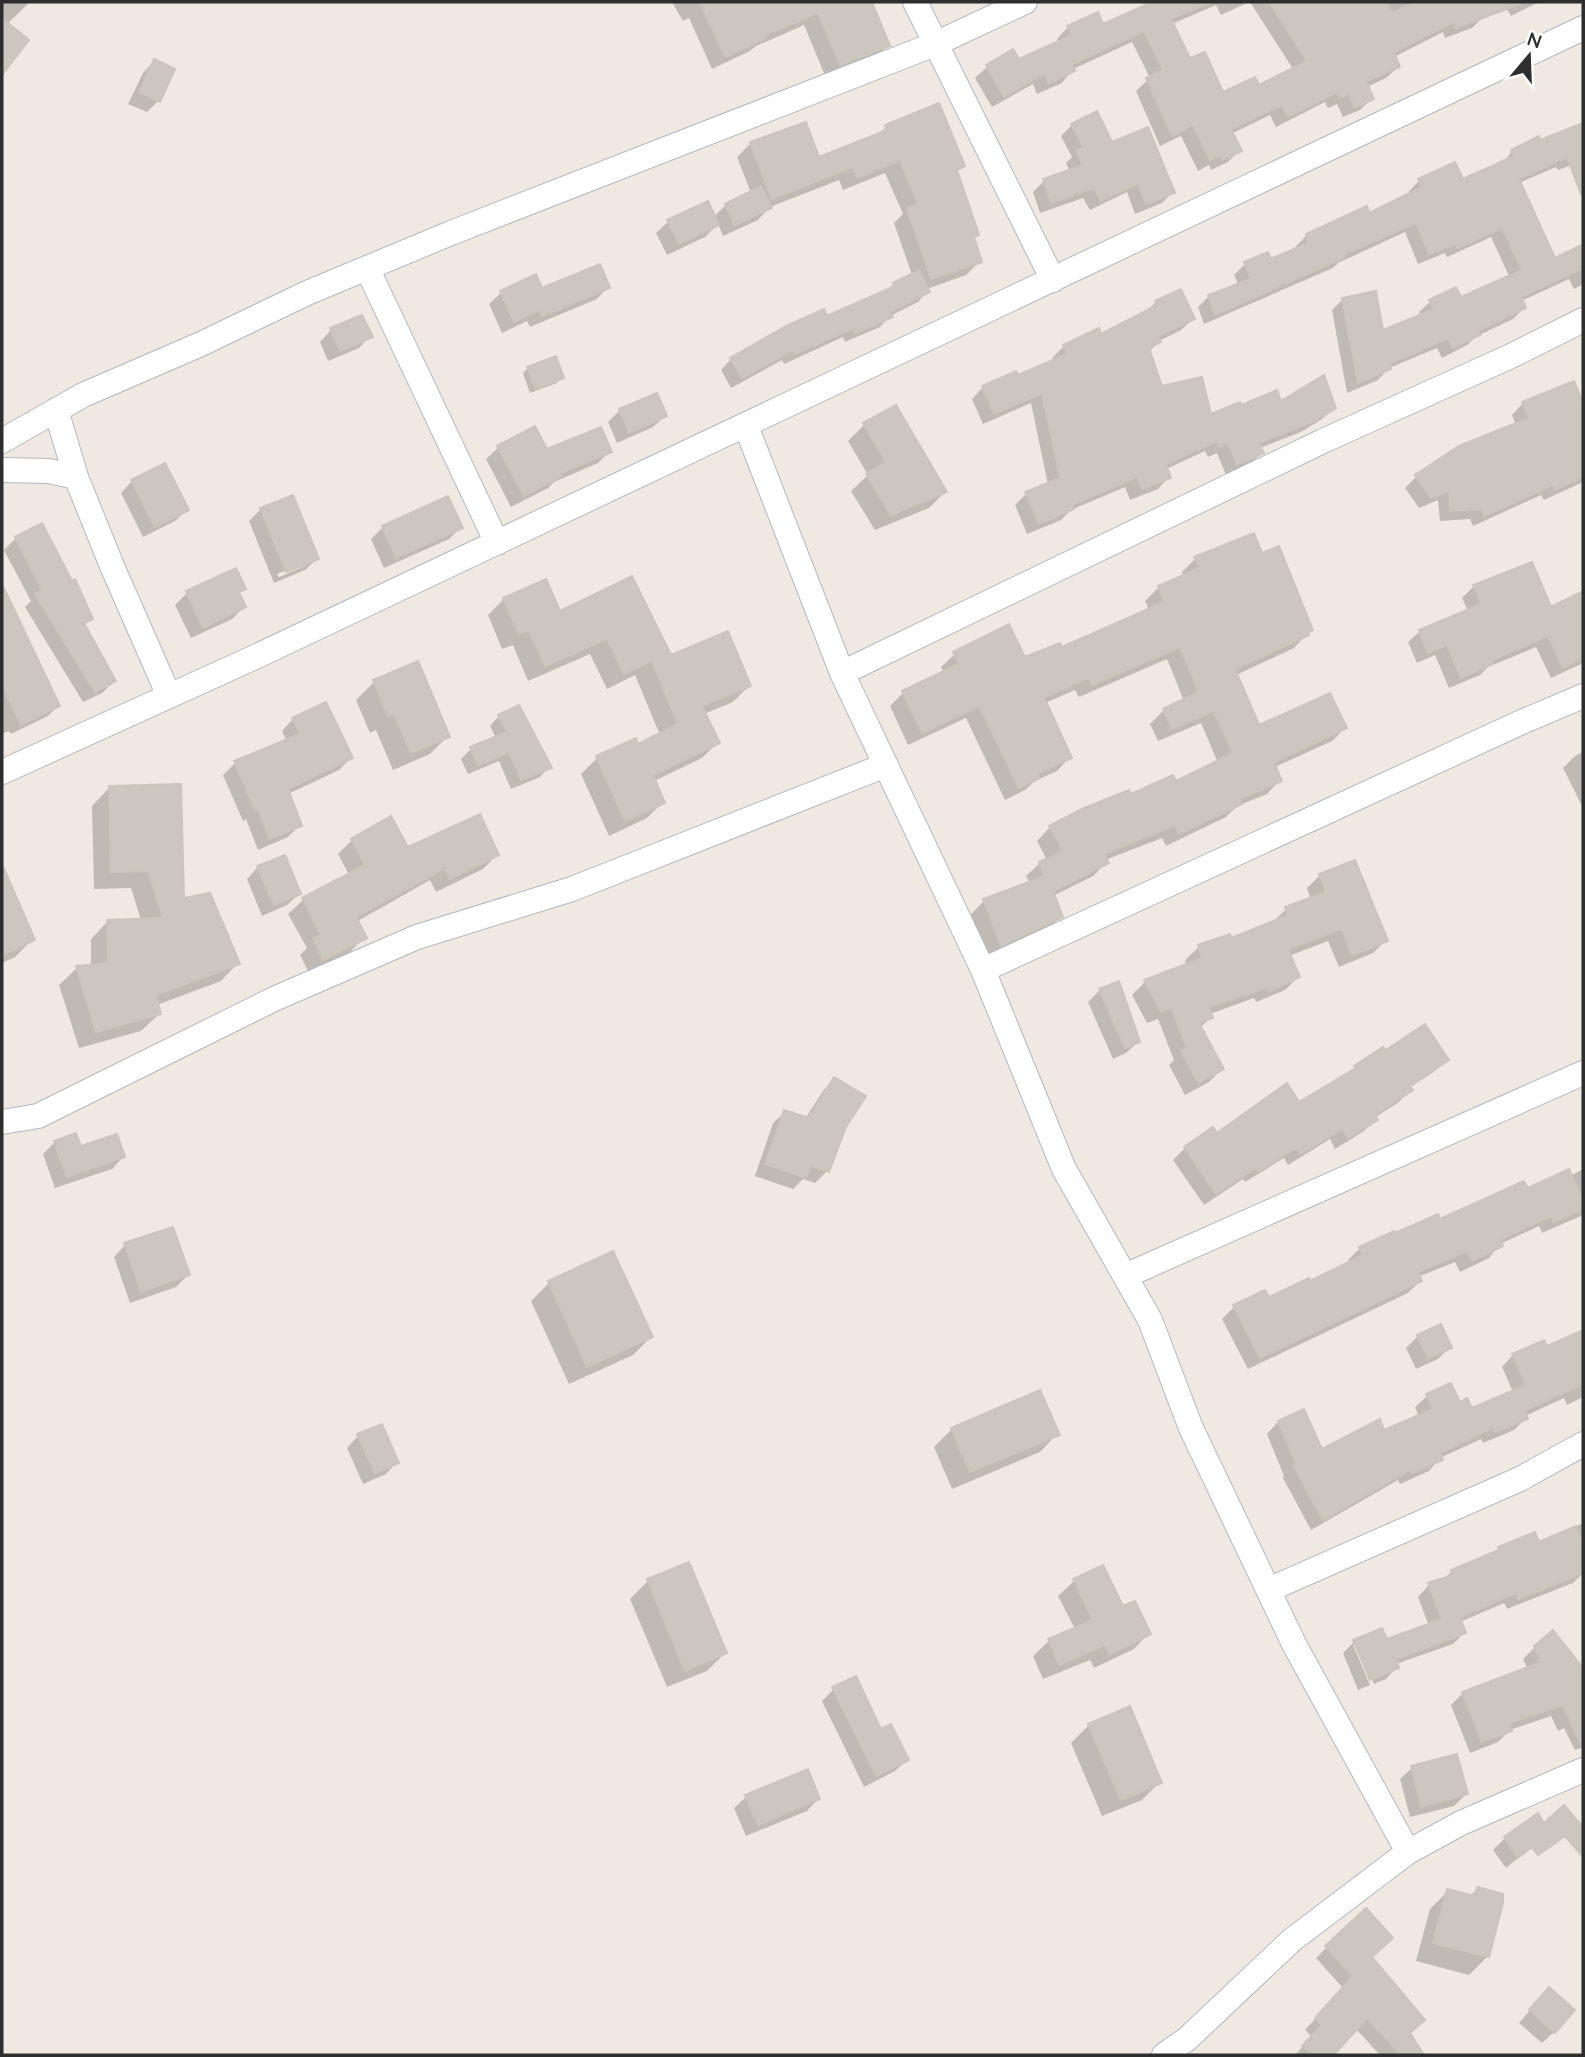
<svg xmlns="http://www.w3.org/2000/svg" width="1585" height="2057" font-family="Quicksand,sans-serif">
	<rect width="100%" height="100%" fill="#efe9e1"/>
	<path fill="#0003" fill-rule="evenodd" d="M2 2H30L7 24 11 60 2 69Z
		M672 2H860L868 20 888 45 875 59 826 78 804 25 756 46 750 51 712 69 689 18 683 21Z
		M1156 2H1249L1221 15 1216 5 1172 24 1189 61 1222 94 1258 87 1293 69 1250 2H1330L1332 6 1341 2H1478L1483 17 1472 28 1445 38 1443 32 1394 57 1398 67 1386 78 1367 87 1372 98 1360 110 1343 117 1337 104 1328 108 1325 102 1276 127 1270 115 1231 134 1239 151 1228 162 1211 170 1209 165 1198 171 1181 136 1160 146 1136 91 1150 78 1132 42 1073 69 1062 83 1037 94 1033 84 992 107 975 78 987 67 1012 52 1018 61 1059 43 1057 39 1068 27H1103Z
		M1503 2H1539L1511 16Z
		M154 61 158 101 147 112 128 104 143 73Z
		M1072 125 1111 144 1173 192 1162 203 1135 214 1127 192 1090 210 1083 198 1040 213 1033 192 1044 181 1070 172 1066 163 1072 157 1061 136Z
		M1583 125V161L1558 170 1556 167 1519 183 1555 260 1583 246V284L1574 289 1569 279 1521 301 1524 308 1513 319 1477 336 1467 345 1442 358 1437 348 1389 368 1378 380 1347 393 1332 310 1343 299 1382 333 1421 316 1419 312 1430 302 1460 300 1510 278 1491 237 1447 257 1445 253 1418 264 1405 232 1338 263 1333 268 1204 324 1198 307 1209 296 1239 286 1234 275 1245 264 1270 261 1297 250 1296 246 1307 235 1369 215 1410 195 1409 191 1419 181H1462L1502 164 1512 151Z
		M886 127 963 166 956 173 977 235 973 239 980 261 966 275 927 289 928 291 918 302 890 316 880 327 845 342 843 337 784 364 782 360 731 388 721 370 731 359 886 292 894 284 912 275 894 223 903 214 885 173 843 190 839 180 770 207 758 220 723 236 718 224 705 237 667 255 656 233 668 222 713 217 726 205 751 193 737 157 751 143 818 159 878 135Z
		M535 276 542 290 608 287 597 299 530 327 527 321 502 333 489 304 501 293Z
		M1156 302 1193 319 1181 330 1159 341 1149 352 1160 388 1210 416 1241 408 1281 403 1334 408 1322 419 1301 432 1260 448 1262 453 1250 464 1226 475 1217 453 1208 457 1205 451 1166 469 1169 477 1158 489 1130 500 1125 487 1071 510 1061 520 1027 534 1015 505 1026 494 1048 485 1031 403 983 424 972 399 983 387 1017 377 1054 362 1052 358 1064 346 1100 336 1145 313Z
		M331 330 370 336 359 348 328 361 320 342Z
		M528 368 562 377 557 383 530 393 523 373Z
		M1580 400H1583V482L1544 500 1541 495 1473 526 1470 519 1440 521 1438 500 1419 508 1405 488 1417 476 1516 425 1512 415 1523 403Z
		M895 407 945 492 929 508 875 530 851 491 868 475 848 441 864 425Z
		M620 410 665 416 653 427 617 443 608 422Z
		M534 428 546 452 610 451 598 463 554 482 548 488 511 507 486 459 498 448Z
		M132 481 187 510 175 521 143 537 121 493Z
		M447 498 461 527 449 539 384 568 371 539 383 527Z
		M261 509 317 559 305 570 274 583 249 521ZM305 563V566L279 577 277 574Z
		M16 538 91 618 84 626 114 681 102 693 83 702 25 607 31 601 4 550Z
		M1261 556 1311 630 1294 648 1236 675 1258 727 1345 728 1332 741 1275 767 1280 780 1267 794 1237 806 1226 817 1166 846 1162 838 1105 860 1107 862 1093 876 1053 896 1061 916 1048 930 987 958 971 914 984 901 1030 883 1026 876 1040 863 1047 860 1037 841 1050 827 1130 796 1175 784 1218 763 1201 723 1158 741 1150 724 1164 710 1184 701 1167 659 1079 697 1075 690 1045 703 1070 757 1057 771 1035 781 1025 790 1005 800 966 718 908 745 890 706 904 692 944 673 941 667 955 654 1024 659 1061 649 1149 610 1145 601 1158 588 1184 577 1182 572 1195 559Z
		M1531 564 1550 609 1583 593V663L1551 678 1536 647 1488 667 1480 675 1449 688 1435 655 1417 663 1408 642 1420 631 1468 611 1462 598 1474 586Z
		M545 581 559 613 749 686 733 702 704 714 718 742 702 758 654 781 663 802 647 818 609 836 581 774 597 758 638 746 660 735 635 675 607 689 590 654 528 681 513 645 502 649 488 615 504 599Z
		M244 588 238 594 244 607 232 619 191 638 175 605 187 593Z
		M13 611 58 706 48 716 11 734 9 731 2 734V618Z
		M374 682 448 736 430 754 393 770 376 730 370 733 356 700Z
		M499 716 549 767 540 777 511 789 499 761 468 774 461 759 471 749 496 738 490 726Z
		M293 719 351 758 339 770 288 794 300 825 288 837 258 850 246 819 243 821 223 775 235 763 287 742 282 731Z
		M1583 752V806H1582L1563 768 1575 756Z
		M109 788 183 900 238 963 221 981 157 1005 159 1014 141 1031 79 1048 59 985 77 968 91 966V939L108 921 141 920 131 888 94 889 92 806Z
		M352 840 407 849 497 855 483 869 436 892 430 880 356 922 364 937 350 952 309 973 300 955 307 948 288 914 303 900 349 875 338 854Z
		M258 867 299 894 287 905 262 916 247 879Z
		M2 869 33 939 15 957 2 963Z
		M1320 875 1386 940 1373 953 1339 967 1328 941 1289 956 1298 977 1285 990 1256 1002 1254 998 1210 1014 1211 1017 1200 1028 1222 1069 1209 1082 1185 1095 1169 1065 1174 1060 1158 1019 1147 1023 1132 995 1145 982 1187 966 1185 960 1199 947 1229 937 1230 941 1273 922 1286 909 1311 900 1307 888Z
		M1100 990 1138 1042 1126 1053 1113 1059 1088 1002Z
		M1385 1053 1446 1060 1435 1071 1409 1088 1410 1090 1399 1102 1374 1118 1376 1120 1364 1131 1335 1149 1330 1139 1288 1165 1284 1158 1245 1182 1243 1179 1204 1205 1173 1160 1185 1148 1298 1105 1346 1076 1355 1067Z
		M834 1079 827 1171 815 1183 803 1179 793 1189 755 1176 773 1123 785 1112 805 1119 823 1091Z
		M55 1142 80 1148 123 1157 112 1169 55 1188 43 1154Z
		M1583 1169V1215L1542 1233 1539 1226 1500 1244 1489 1258 1460 1272 1455 1262 1418 1277 1420 1281 1408 1293 1248 1369 1222 1319 1234 1307 1268 1300 1350 1263 1348 1260 1360 1248 1570 1176Z
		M125 1245 188 1275 176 1287 130 1303 114 1257Z
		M549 1283 651 1337 633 1355 569 1384 531 1301Z
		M1583 1332V1397L1567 1405 1564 1398 1525 1416 1526 1418 1514 1430 1483 1443 1481 1439 1440 1458 1429 1471 1400 1484 1398 1480 1311 1530 1283 1478 1284 1476 1267 1434 1278 1422 1303 1412 1321 1452 1383 1432 1419 1417 1415 1407 1427 1396 1450 1385 1459 1404 1471 1410 1513 1392 1502 1367 1513 1355 1547 1348Z
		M1418 1336 1450 1347 1438 1359 1416 1369 1406 1348Z
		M952 1429 1057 1434 1040 1452 952 1489 934 1447Z
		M358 1436 397 1462 386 1474 363 1484 347 1448Z
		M1583 1523V1564L1581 1565 1583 1573 1573 1583 1507 1609 1504 1603 1460 1622 1464 1633 1453 1644 1396 1664 1397 1667 1386 1679 1374 1684 1357 1645H1353L1370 1685 1358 1690 1343 1653 1354 1642H1386L1429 1626 1418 1597 1429 1585 1443 1580 1452 1571 1493 1554 1499 1549 1538 1544Z
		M688 1564 725 1653 707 1671 667 1687 630 1599 648 1581Z
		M1102 1568 1122 1609 1149 1633 1134 1649 1094 1668 1090 1660 1043 1679 1033 1656 1049 1641 1075 1629 1058 1596 1074 1581Z
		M1535 1647 1579 1669 1583 1666V1747L1575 1750 1564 1728 1558 1731 1551 1716 1510 1730 1498 1742 1470 1753 1451 1705 1463 1693 1528 1669 1523 1659Z
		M834 1689 907 1760 895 1771 864 1787 822 1701Z
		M1089 1725 1160 1782 1142 1800 1102 1816 1071 1743Z
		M1412 1768 1466 1794 1454 1806 1410 1817 1400 1779Z
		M746 1797 818 1799 807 1811 746 1836 734 1808Z
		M1526 1824 1541 1839 1506 1868 1493 1850 1505 1838Z
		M1477 1889 1487 1957 1469 1975 1416 1961 1430 1909 1448 1891 1470 1896Z
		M1327 1947 1370 1957 1408 2034 1422 2055H1380L1356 2029 1331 2055H1295L1312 2037 1305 2030 1343 1988 1316 1958Z
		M1538 2001 1554 2032 1542 2043 1519 2023Z"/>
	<path fill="#cbc7bf" stroke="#cbc5ba" stroke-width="2" d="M700 2H872L890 46 840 65 818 13 765 35 766 38 725 57Z
		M1152 2H1211L1171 19 1190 58 1205 52 1223 92 1255 77 1259 85 1307 61 1269 2H1386L1392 13 1415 2H1520V4L1456 28 1454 22 1394 52 1400 67 1366 81 1374 99 1355 107 1349 94 1339 98 1337 92 1288 117 1282 105 1231 129 1242 151 1223 160 1221 155 1210 160 1193 125 1172 136 1146 78 1163 70 1144 31 1072 64 1075 71 1049 83 1045 73 1004 97 986 65 1013 49 1019 59 1072 35 1067 26 1098 12 1103 24Z
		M2 18 29 40 2 75Z
		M154 59 175 69 160 102 139 92Z
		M939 103 965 166 957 170 979 235 974 237 982 262 931 279 907 208 918 204 900 160 857 178 853 167 772 199 750 142 806 122 819 157 887 130 885 125Z
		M1097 111 1112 142 1148 127 1175 193 1146 204 1138 183 1101 201 1094 188 1051 203 1043 179 1083 165 1076 151 1083 147 1071 124Z
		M1583 123V194H1581L1567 157 1519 179 1555 258 1583 244V268L1521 297 1526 308 1478 331 1480 335 1453 348 1448 338 1389 364 1391 369 1358 383 1342 298 1376 291 1383 330 1434 309 1429 300 1456 287 1461 297 1522 270 1502 228 1458 248 1456 244 1429 254 1416 223 1345 254V257L1215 315 1208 295 1251 279 1244 262 1268 252 1271 259 1308 243 1306 234 1367 206 1369 213 1422 187 1418 179 1455 162 1463 179 1514 156 1511 150 1539 136 1540 140Z
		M761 186 772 208 735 225 725 204Z
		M708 201 719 225 679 244 667 220Z
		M600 264 610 288 542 316 539 310 514 322 500 291 536 274 542 288Z
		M919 270 930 292 890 312 893 317 856 333 854 328 795 354 793 350 742 378 730 358 786 326 824 309 827 316 895 286 893 283Z
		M1181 289 1195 319 1158 336 1161 342 1149 348 1162 386 1202 377 1211 414 1240 402 1242 405 1277 390 1281 401 1324 375 1336 408 1314 421 1259 443 1264 453 1237 465 1228 443 1219 447 1217 441 1166 464 1171 478 1142 489 1137 477 1072 505 1074 509 1039 524 1025 492 1060 478 1042 393 994 414 982 386 1016 371 1018 375 1067 354 1063 345 1099 328 1101 334 1157 305 1155 301Z
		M362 315 373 337 340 351 330 328Z
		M556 356 564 378 536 389 527 367Z
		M1574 381 1583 403V477L1555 490 1553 485 1484 516 1482 509 1450 511 1449 491 1431 498 1415 475 1459 446 1529 418 1522 402Z
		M657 393 667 416 629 433 619 409Z
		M896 405 947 492 891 515 866 474 886 462 863 423Z
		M535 426 547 449 601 427 612 452 560 473 562 476 524 496 497 446Z
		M165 463 189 510 155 527 131 480Z
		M293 495 319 559 286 572 260 508Z
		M448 496 463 528 396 558 382 526Z
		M42 523 72 581 75 579 93 619 84 623 116 681 95 692 35 594 42 590 15 537Z
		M1254 533 1262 553 1279 546 1313 630 1308 633 1309 635 1235 669 1259 725 1330 693 1347 728 1274 762 1282 781 1239 799 1242 804 1179 834 1175 825 1104 854 1109 863 1053 891 1063 917 1001 946 983 899 1045 876 1039 862 1063 851 1049 826 1084 808 1129 790 1131 794 1173 775 1176 781 1233 753 1214 711 1172 729 1163 709 1199 692 1180 647 1092 685 1089 678 1044 697 1072 758 1038 773 1040 778 1019 788 979 706 922 733 902 691 959 664 953 652 1009 624 1025 657 1060 643 1062 647 1164 602 1158 586 1200 568 1194 557Z
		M1532 562 1551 607 1583 591V658L1563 668 1548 636 1492 660 1493 664 1461 678 1447 645 1428 653 1419 630 1481 604 1473 585Z
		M236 568 246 589 239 592 246 607 203 628 186 591Z
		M632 576 671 655 728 631 751 686 702 706 720 743 653 775 665 803 625 821 596 756 636 738 638 744 678 724 652 661 624 674 607 639 545 666 529 630 519 634 503 598 546 579 560 611Z
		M2 584 60 706 21 725 2 685Z
		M418 661 450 737 411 753 394 714 388 716 373 680Z
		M326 702 353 758 288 789 302 826 270 839 258 809 255 810 234 761 300 734 292 718Z
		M519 705 552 768 521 780 509 752 478 766 470 747 507 732 498 715Z
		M181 784 184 898 210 893 240 964 156 995 161 1014 96 1032 76 966 108 963 107 920 163 918 148 871 111 872 109 786Z
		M480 814 499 855 450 879 445 868 356 917 367 938 323 960 313 939 321 935 302 898 365 865 351 839 391 816 408 847Z
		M285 855 301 894 274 905 257 866Z
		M1355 860 1388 941 1352 955 1342 929 1288 949 1300 977 1269 991 1268 987 1209 1007 1213 1018 1199 1023 1224 1069 1198 1083 1181 1051 1187 1048 1171 1007 1161 1011 1144 980 1202 958 1198 945 1230 934 1231 938 1288 915 1285 907 1326 892 1319 874Z
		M2 864 35 940 2 955Z
		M1119 981 1140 1042 1125 1048 1099 989Z
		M1425 1024 1449 1060 1410 1086 1413 1090 1375 1115 1378 1120 1348 1138 1342 1129 1301 1154 1296 1148 1258 1172 1256 1168 1216 1194 1184 1147 1213 1127 1217 1133 1287 1083 1299 1102 1356 1068 1354 1066 1383 1047 1386 1050Z
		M834 1077 866 1096 846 1127 829 1172 811 1166 806 1178 765 1164 784 1110 809 1118Z
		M76 1133 81 1146 117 1134 125 1157 67 1177 54 1141Z
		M1569 1169 1583 1200V1209L1554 1222 1551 1216 1500 1240 1503 1246 1472 1261 1467 1251 1418 1272 1422 1281 1260 1358 1233 1305 1265 1290 1269 1297 1309 1278 1310 1281 1363 1255 1359 1247 1394 1231 1395 1233 1438 1214 1440 1219 1524 1181 1528 1188Z
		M173 1227 190 1275 141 1292 124 1243Z
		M613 1251 653 1337 587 1367 548 1281Z
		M1441 1324 1452 1348 1428 1358 1417 1335Z
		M1583 1330V1384L1524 1411 1528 1419 1495 1432 1493 1428 1440 1453 1443 1460 1412 1473 1410 1470 1323 1520 1293 1465 1296 1463 1278 1421 1304 1409 1322 1449 1380 1419 1384 1430 1433 1409 1426 1394 1451 1383 1460 1402 1467 1398 1472 1408 1526 1385 1512 1354 1544 1340 1547 1346Z
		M1040 1390 1060 1435 970 1472 951 1428Z
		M382 1424 399 1463 375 1473 357 1434Z
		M1576 1526 1583 1543V1573L1518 1599 1516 1593 1460 1617 1466 1633 1396 1659 1399 1668 1370 1680 1353 1640 1382 1628 1387 1639 1442 1619 1428 1583 1453 1575 1451 1570 1499 1550 1498 1547 1535 1532 1539 1542Z
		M689 1562 727 1653 685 1671 647 1579Z
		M1103 1565 1123 1606 1135 1601 1151 1634 1110 1654 1105 1645 1059 1665 1048 1639 1093 1620 1073 1579Z
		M1553 1630 1583 1668V1749L1563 1705 1509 1723 1512 1731 1482 1742 1462 1692 1539 1663 1538 1660 1540 1659 1534 1646Z
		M856 1676 881 1729 891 1724 909 1760 876 1776 832 1687Z
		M1130 1706 1162 1783 1121 1800 1088 1724Z
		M1457 1754 1468 1794 1421 1807 1411 1766Z
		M808 1769 820 1799 758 1825 745 1795Z
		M1564 1805 1583 1827V1857L1565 1836 1538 1855 1532 1847 1518 1858 1504 1837 1538 1813 1544 1823Z
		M1477 1887 1503 1894V1903L1489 1957 1433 1943 1447 1889 1475 1896Z
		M1366 1908 1393 1938 1372 1957 1425 2020 1410 2033 1424 2055H1401L1367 2018 1334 2055H1313L1302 2046 1322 2025 1315 2018 1353 1976 1325 1946Z
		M1549 1987 1575 2010 1555 2033 1529 2010Z"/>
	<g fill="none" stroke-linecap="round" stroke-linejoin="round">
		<g stroke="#b4b7c1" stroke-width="26">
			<path id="street" d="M915 2 1053 280
				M367 268 497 543
				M56 410 76 477 112 566 169 696
				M746 426 842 673 983 970 1064 1169 1150 1320 1191 1428 1294 1644 1408 1852
				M2 441 83 395 201 344 307 293 451 233 935 44 1025 2
				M2 470 49 471 76 477
				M842 673 1323 441 1511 356 1583 320
				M2 772 255 657 1583 28
				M983 970 1524 721 1583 696
				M2 1122 38 1116 274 999 417 937 572 889 886 765
				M1125 1276 1583 1073
				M1268 1590 1520 1479 1583 1444
				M1164 2055 1187 2039 1292 1940 1408 1852 1461 1823 1583 1770"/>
		</g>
		<use href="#street" stroke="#fff" stroke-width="24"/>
	</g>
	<rect width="1585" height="2057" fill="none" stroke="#2e2e2e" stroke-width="7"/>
	<g transform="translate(1529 56) rotate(19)" stroke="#ffffff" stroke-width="5" paint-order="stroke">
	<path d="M0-5L12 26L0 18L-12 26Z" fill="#2e2e2e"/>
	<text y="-10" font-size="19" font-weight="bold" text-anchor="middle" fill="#2e2e2e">N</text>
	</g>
</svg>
